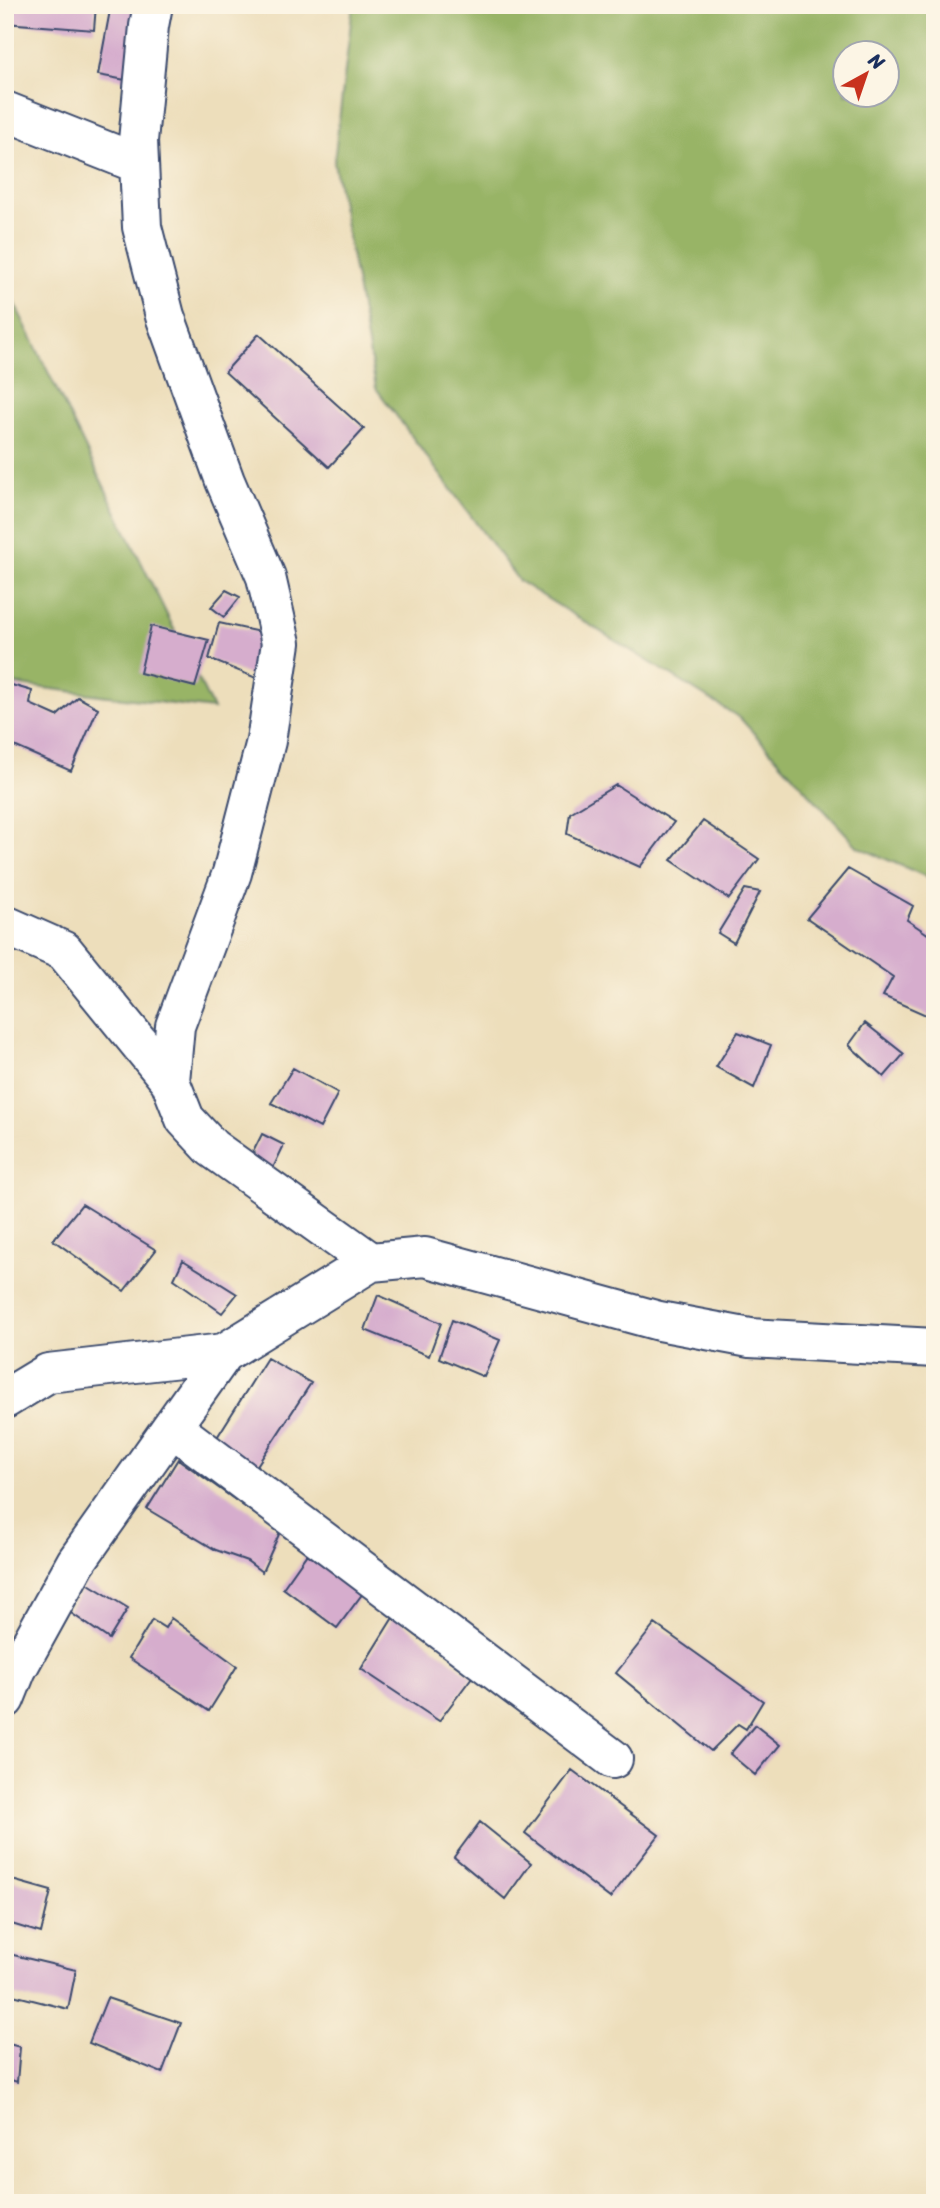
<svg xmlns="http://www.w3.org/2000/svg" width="940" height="2208" font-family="Sriracha,sans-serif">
	<rect width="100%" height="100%" fill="#fcf5e5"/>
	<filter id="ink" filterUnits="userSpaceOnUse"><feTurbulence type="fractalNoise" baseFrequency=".0143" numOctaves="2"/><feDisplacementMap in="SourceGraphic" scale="14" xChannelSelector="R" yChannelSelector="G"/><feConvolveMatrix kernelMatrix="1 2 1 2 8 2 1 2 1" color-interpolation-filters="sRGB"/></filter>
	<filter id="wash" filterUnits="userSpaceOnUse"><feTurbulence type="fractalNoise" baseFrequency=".00686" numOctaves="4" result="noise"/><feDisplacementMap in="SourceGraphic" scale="28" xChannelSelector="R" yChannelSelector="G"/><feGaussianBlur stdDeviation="1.57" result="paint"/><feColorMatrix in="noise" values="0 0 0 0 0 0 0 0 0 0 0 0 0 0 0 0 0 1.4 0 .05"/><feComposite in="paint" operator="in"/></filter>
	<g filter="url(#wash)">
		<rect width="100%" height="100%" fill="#eddebb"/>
		<path fill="#98b466" stroke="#5a7262" stroke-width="2" fill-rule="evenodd" d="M353 5H935V877L932 879 858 847 740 718 519 581 376 388 334 162ZM846 52H888V94H846Z
			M5 290 9 292 213 709 12 684 5 678Z"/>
		<g id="blocks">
			<path fill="#d6adcd" d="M5 5H96L94 30 5 23Z
				M111 5H144L131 81 98 75Z
				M259 334 364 429 329 467 225 372Z
				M226 590 240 597 224 617 211 607Z
				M219 623 269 634 256 678 209 659Z
				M151 626 209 640 195 687 140 673Z
				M5 683 32 691 30 704 57 716 78 697 98 708 71 771 5 742Z
				M616 785 674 822 640 867 567 834 570 813Z
				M703 821 759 859 729 899 671 860Z
				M848 869 913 906 907 920 935 939 933 951 935 1019 883 996 893 977 807 918Z
				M745 889 760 892 734 943 718 933Z
				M865 1023 904 1054 884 1077 849 1045Z
				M738 1032 771 1045 754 1088 716 1067Z
				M293 1068 338 1093 320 1128 271 1103Z
				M262 1134 284 1145 273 1168 250 1158Z
				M82 1204 156 1250 124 1291 53 1240Z
				M183 1260 237 1294 222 1313 174 1279Z
				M378 1295 441 1323 429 1356 365 1330Z
				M452 1320 500 1340 484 1377 439 1358Z
				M267 1358 311 1383 256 1467 216 1439Z
				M178 1459 280 1532 262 1572 247 1561 216 1550 147 1509Z
				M307 1554 363 1593 337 1628 283 1588Z
				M87 1583 128 1608 109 1639 68 1611Z
				M394 1616 472 1677 439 1721 361 1669Z
				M171 1618 237 1666 209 1711 129 1658 152 1620 165 1628Z
				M655 1624 763 1701 746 1729 738 1724 711 1751 616 1673Z
				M755 1725 780 1745 755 1775 730 1754Z
				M572 1770 659 1835 610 1898 525 1833Z
				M480 1822 531 1863 505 1899 454 1857Z
				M5 1878 51 1891 41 1933 5 1922Z
				M5 1953 76 1970 68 2009 5 1993Z
				M107 1998 181 2023 162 2073 89 2043Z
				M5 2043 20 2047 17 2082 5 2078Z"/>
		</g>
	</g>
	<g filter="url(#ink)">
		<use href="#blocks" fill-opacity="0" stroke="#3a496c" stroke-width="2"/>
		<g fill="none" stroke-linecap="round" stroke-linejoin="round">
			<g stroke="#3a496c" stroke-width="42">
				<path id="street" d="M153 5 149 26 138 141 142 227 165 316 225 481 266 577 281 643 266 741 232 873 175 1026 170 1081 185 1119 212 1148 371 1262
					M5 111 139 164
					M5 925 64 951 170 1081
					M5 1399 48 1373 224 1353
					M172 1427 613 1759
					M5 1699 17 1669 76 1562 224 1353 371 1262 425 1257 659 1321 750 1338 935 1348"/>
			</g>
			<use href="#street" stroke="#fff" stroke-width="38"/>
		</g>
	</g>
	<rect width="940" height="2208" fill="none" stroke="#fcf5e5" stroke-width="28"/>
	<g transform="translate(866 74) rotate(40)"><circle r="33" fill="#fcf5e5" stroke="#a2a6af" stroke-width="2"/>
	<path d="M0-5L12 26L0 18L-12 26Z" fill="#c8321e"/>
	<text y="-10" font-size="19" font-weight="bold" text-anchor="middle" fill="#1b2f5e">N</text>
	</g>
</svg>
